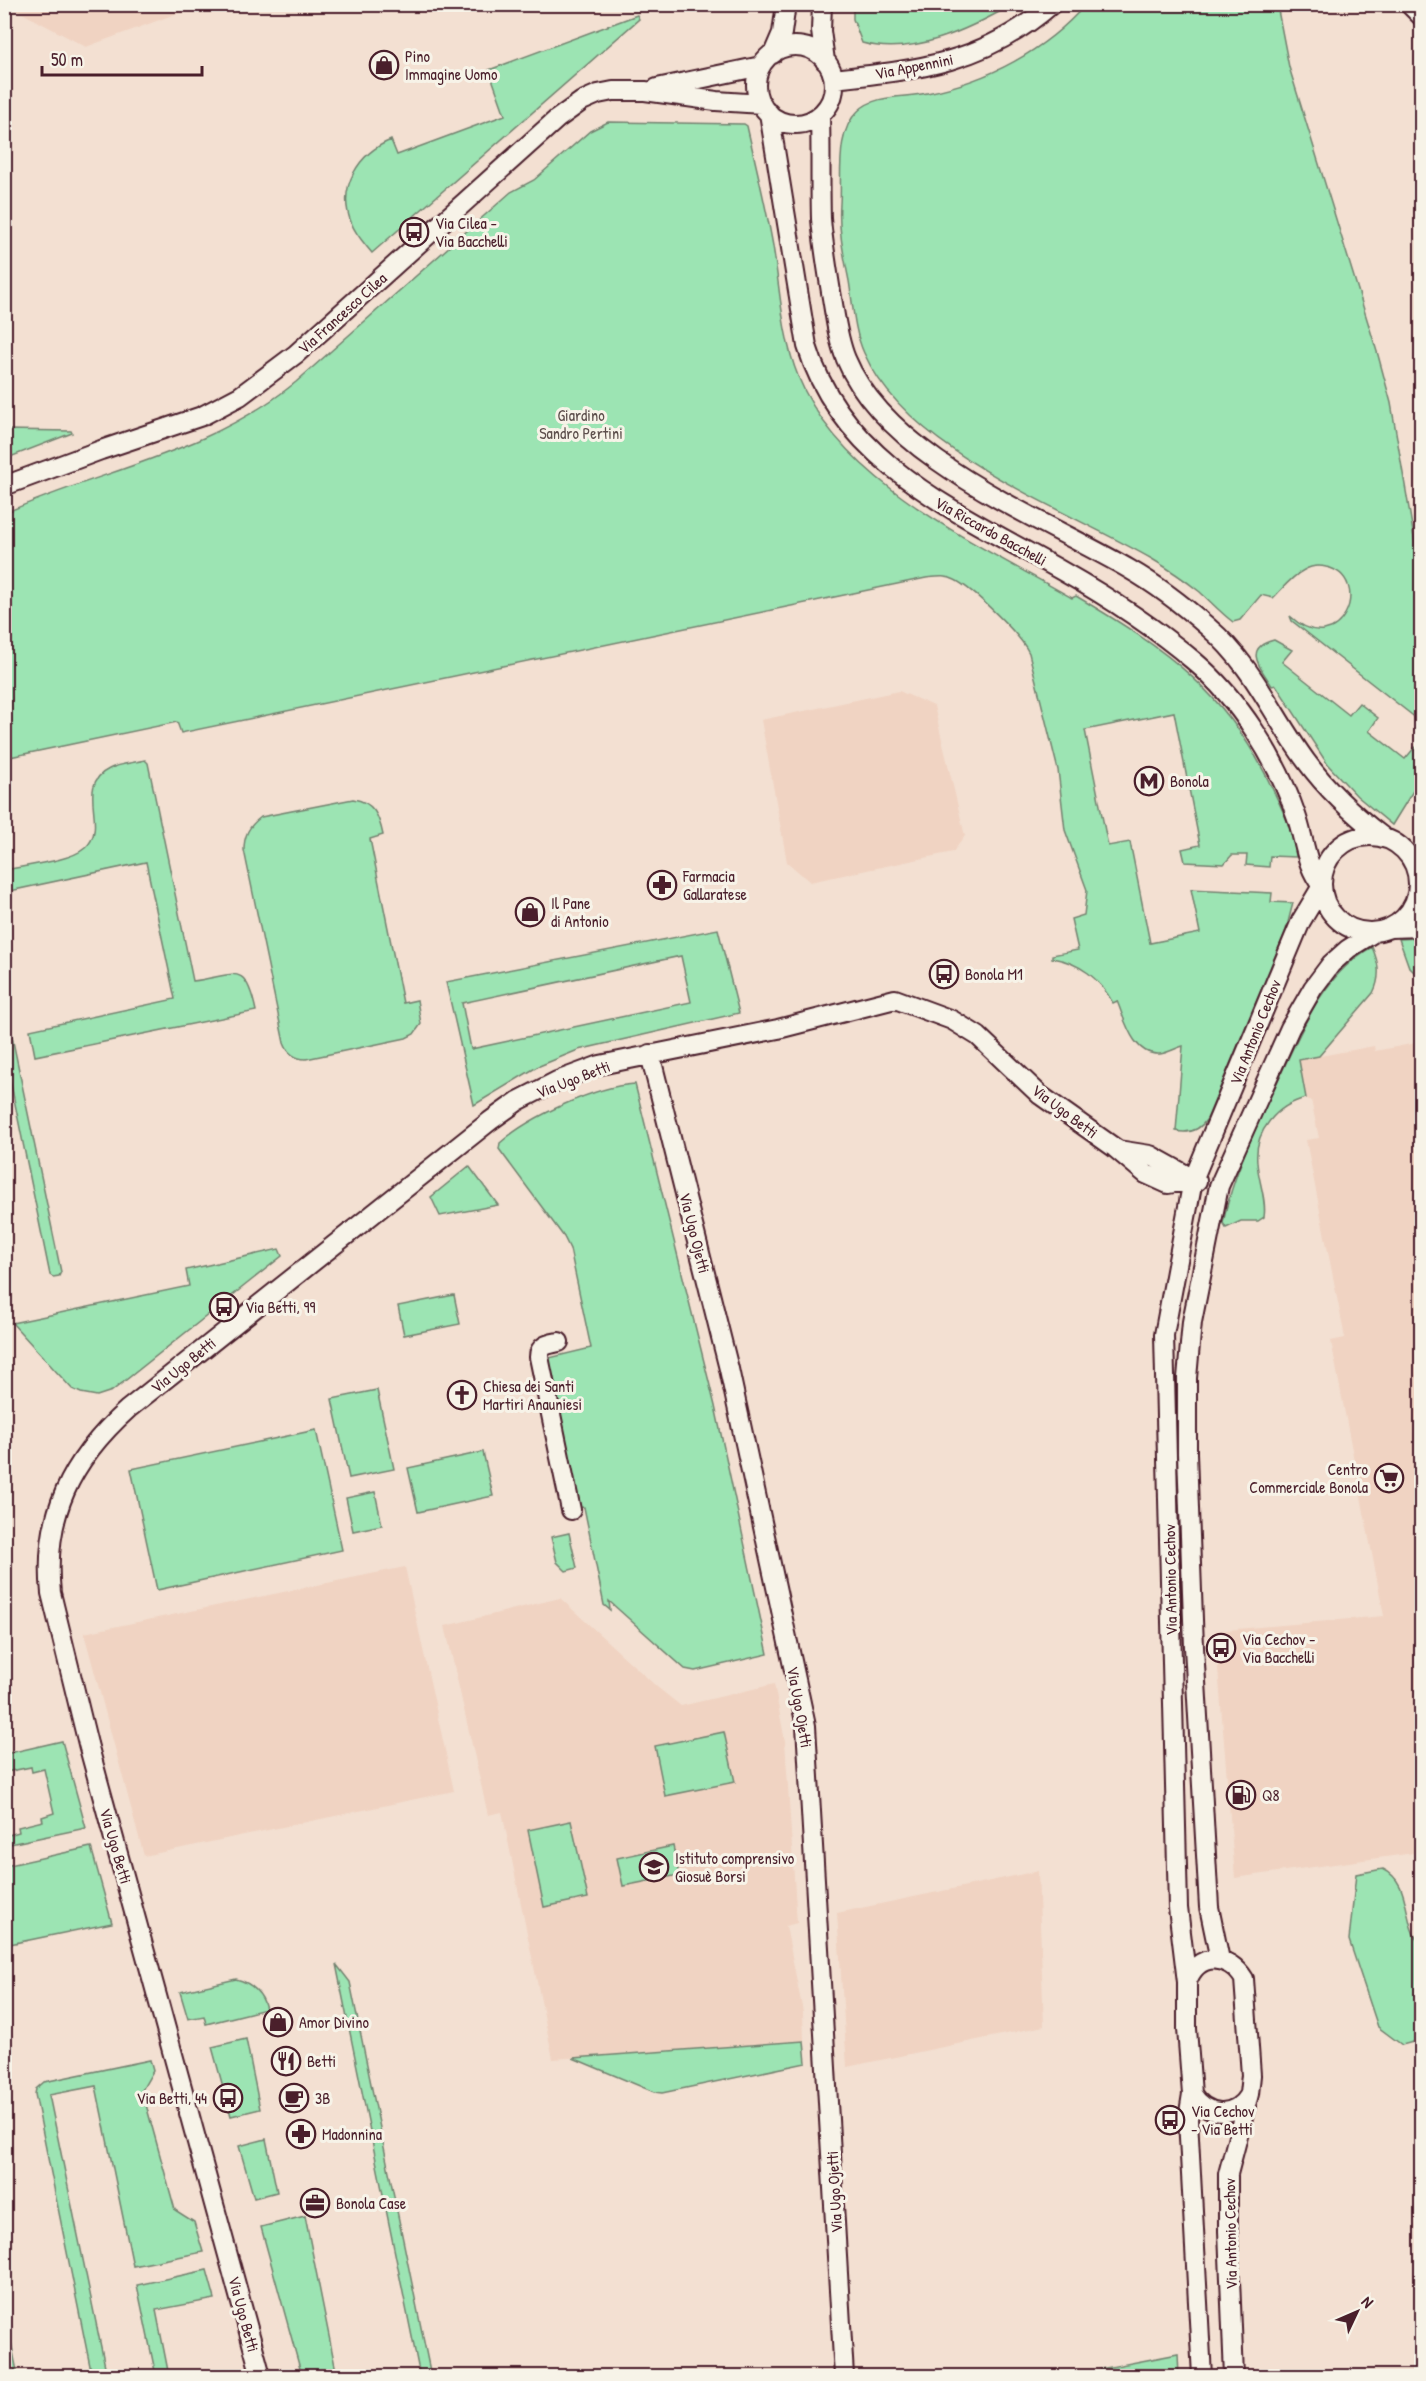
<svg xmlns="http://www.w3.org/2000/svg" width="1426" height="2381" font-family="'Patrick Hand',sans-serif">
	<rect width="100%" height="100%" fill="#f3e0d2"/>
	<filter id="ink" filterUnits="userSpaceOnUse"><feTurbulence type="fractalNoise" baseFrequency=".0167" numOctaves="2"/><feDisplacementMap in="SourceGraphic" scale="12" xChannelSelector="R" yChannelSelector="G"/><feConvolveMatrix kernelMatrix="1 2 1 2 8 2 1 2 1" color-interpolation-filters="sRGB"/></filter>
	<g filter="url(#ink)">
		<path fill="#f0d3c2" d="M5 4H200V5L86 47Z
			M899 691 934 706 965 836 953 852 810 882 787 862 761 720Z
			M1421 1042V1852L1235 1878 1215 1631 1384 1616 1331 1341 1345 1338 1306 1140 1319 1138 1311 1100H1307L1299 1060 1374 1046 1375 1051Z
			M405 1567 454 1791 144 1856 84 1633Z
			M560 1598 657 1687 681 1706 774 1684 785 1741 797 1923 786 1926 803 2012 804 2041 553 2059 502 1812 488 1815 445 1626Z
			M1038 1871 1044 2026 847 2067 837 1913Z"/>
		<path fill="#9ce4b3" stroke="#73826f" stroke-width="1.5" fill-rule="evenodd" d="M1086 4 1277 5 1289 67 1378 355 1391 403 1421 579V722L1292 621 1290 616C1341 664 1375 577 1326 567 1318 565 1311 566 1304 570 1292 576 1282 589 1273 598L1261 595 1240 620 1233 622C1221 613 1211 602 1200 592 1185 580 1169 569 1152 559 1062 507 909 453 864 353 854 331 853 305 849 281 844 256 838 230 840 204 842 176 835 132 858 111 875 94 905 98 927 93 988 81 1045 51 1086 4Z
			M853 5V4L1012 5C969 29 913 57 862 43L853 19Z
			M637 15 639 19 372 253C364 243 355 234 351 222 337 187 359 153 391 140L397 155 505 115 489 70Z
			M608 122 744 124 747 126C756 166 766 206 773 246 780 288 782 337 798 376 841 483 978 544 1072 598L1076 596C1167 650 1229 693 1274 792 1284 813 1294 834 1296 857L1270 856 1269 867 1246 865 1247 855H1232L1224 864 1185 862 1182 849 1200 845 1174 712 1085 730 1108 846 1130 842 1150 943 1200 933 1191 889 1272 893 1271 902 1293 903 1286 930 1207 1119C1199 1131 1189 1134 1176 1131L1183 1046C1176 1048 1167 1053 1160 1054 1133 1056 1125 1020 1117 1001L1113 1003C1099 978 1081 963 1052 958V955L1078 950 1071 919 1084 915 1087 890 1065 830 1058 770 1029 653C1021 635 973 589 955 580 946 575 936 577 926 578L181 733 177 722 5 758V513C104 469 209 453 296 382L511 192 534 180 590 131Z
			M5 430 71 431 72 433 5 459Z
			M1274 640 1292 650 1282 662 1349 715 1359 703 1378 718 1369 731 1405 759 1415 747 1421 752V778L1392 825 1357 796 1328 765 1276 685 1272 686C1262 670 1241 648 1274 640Z
			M145 760 148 763 193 981C234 976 245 959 256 1011L35 1056 30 1030 175 999 146 862 5 892V870C26 865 69 862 85 848 110 826 74 786 109 769 119 763 134 763 145 760Z
			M353 799C374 802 379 816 383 835L370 839 403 1003 417 1000 421 1024 414 1034 406 1038 306 1059C295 1059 288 1054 284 1043L244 850C244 835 249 826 261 817Z
			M718 929 739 1013 578 1050 537 1067 474 1105 446 982ZM681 956 691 1002 471 1049 462 1003Z
			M1417 938 1421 944V979L1409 967 1399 939Z
			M1372 947C1379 963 1381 977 1373 993L1319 1056 1299 1060 1306 1098C1277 1105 1254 1131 1257 1162 1258 1180 1267 1200 1264 1217L1258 1221H1241L1226 1228 1223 1223C1233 1175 1253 1133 1274 1089 1298 1039 1320 975 1372 947Z
			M4 998 61 1272 59 1276 53 1277 50 1275 5 1055Z
			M635 1084 715 1406 768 1654 695 1671 685 1669 609 1601 610 1610 604 1605 584 1507 576 1508 545 1359 591 1348 570 1249 564 1237 499 1149 500 1143C529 1117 596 1086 635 1084Z
			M469 1166 498 1205 440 1216 431 1197Z
			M279 1249 282 1256 112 1391 97 1396 81 1393 72 1389 12 1323 189 1286 186 1270Z
			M454 1295 460 1324 404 1335 398 1306Z
			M377 1390 394 1469 349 1478 332 1399Z
			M316 1430 342 1550 157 1590 131 1469Z
			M483 1452 493 1496 418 1512 408 1468Z
			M375 1492 382 1525 353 1531 346 1498Z
			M569 1533 577 1568 566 1571 557 1562 551 1537Z
			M724 1732 735 1782 665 1796 655 1746Z
			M62 1741 86 1828 5 1845V1836L19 1832 18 1827 43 1821 42 1817 54 1813 44 1769 32 1772 31 1767 6 1772 5 1754Z
			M571 1821 588 1898 544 1907 528 1830Z
			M673 1846 679 1875 623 1886 617 1858Z
			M91 1847 112 1923 5 1945V1866Z
			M1383 1869C1413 1883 1401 1924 1421 1945V2040L1402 2045 1378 2027 1349 1940 1356 1874Z
			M336 1964 350 1982 431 2376H420Z
			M236 1979C252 1983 263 1994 266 2009L206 2024 204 2016 188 2019 180 1992Z
			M246 2039 260 2109 231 2116 212 2047Z
			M804 2041 806 2063 662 2093 654 2092 573 2058Z
			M150 2060 153 2071 142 2090 175 2210 194 2222 203 2252 133 2266 96 2086 49 2095 107 2376H92L35 2094 36 2089 44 2082Z
			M266 2139 277 2192 254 2198 239 2146Z
			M305 2216 337 2376H302L261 2227Z
			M207 2270 215 2299 156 2310 169 2376H156L137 2285Z
			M4 2313H5L18 2376H5Z
			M1178 2354 1179 2376H1101L1100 2369Z"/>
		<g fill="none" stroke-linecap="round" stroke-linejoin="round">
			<g stroke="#4a1f2b" stroke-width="22">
				<path id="street" d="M822 4 821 31 825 61
					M1409 4 1422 17
					M756 85a39 39 0 1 1 78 0a39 39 0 1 1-78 0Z
					M773 54 782 33 786 4
					M834 79C918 70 985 63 1052 4
					M657 88 761 66
					M769 113 807 346C843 465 964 515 1062 571 1108 597 1154 627 1194 661 1239 699 1277 759 1296 815 1305 840 1305 865 1322 886
					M820 115C821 150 820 184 821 219 823 243 827 267 831 292 835 314 837 337 846 359 887 458 1041 518 1129 569 1157 585 1184 606 1208 627 1254 666 1272 715 1306 761 1328 791 1354 815 1383 837
					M4 486 101 450 202 416 240 396 296 354 557 119 582 101 598 94 613 91H645L716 101 762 104
					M1322 884a48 48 0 1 1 96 0a48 48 0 1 1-96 0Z
					M1390 928 1422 927
					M650 1054 729 1369 806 1726 844 2376
					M1118 1150 1150 1155 1197 1181
					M559 1342C549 1344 539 1345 539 1357L571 1510
					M1220 1960 1209 1907 1194 1647 1187 1453V1378L1192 1322 1219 1186 1290 1028 1313 988 1331 964 1348 949 1375 932
					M1187 1982C1198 1951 1229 1954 1244 1979L1251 2075 1249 2094 1228 2174V2231L1234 2376
					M1192 2094C1206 2116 1234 2119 1248 2096
					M261 2376 88 1744 51 1593C43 1516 71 1460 128 1409L490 1121 518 1101 557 1081 600 1065 778 1029 895 999 952 1020 978 1036 1040 1095 1115 1148 1146 1174 1168 1184 1193 1180
					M1202 2376 1188 2119 1192 2094 1187 2029V1982L1178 1908 1164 1335 1193 1180 1301 921 1322 886"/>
			</g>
			<use href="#street" stroke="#f7f3e8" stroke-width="18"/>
		</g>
	</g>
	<defs>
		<g id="shop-ring" transform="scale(1.5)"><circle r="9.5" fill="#f7f3e8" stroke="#4a1f2b" stroke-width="1.5"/><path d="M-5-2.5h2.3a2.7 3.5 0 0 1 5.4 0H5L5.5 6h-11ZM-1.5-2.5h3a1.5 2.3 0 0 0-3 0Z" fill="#4a1f2b"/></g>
		<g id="bus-ring" transform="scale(1.5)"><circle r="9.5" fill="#f7f3e8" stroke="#4a1f2b" stroke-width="1.5"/><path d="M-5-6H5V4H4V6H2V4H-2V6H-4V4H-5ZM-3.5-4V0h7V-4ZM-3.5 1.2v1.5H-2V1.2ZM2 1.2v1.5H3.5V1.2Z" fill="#4a1f2b"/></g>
		<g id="metro-ring" transform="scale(1.5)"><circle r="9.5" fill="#f7f3e8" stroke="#4a1f2b" stroke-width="1.5"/><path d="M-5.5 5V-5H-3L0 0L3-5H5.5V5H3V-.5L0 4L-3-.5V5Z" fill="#4a1f2b"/></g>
		<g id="pharmacy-ring" transform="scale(1.5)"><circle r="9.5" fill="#f7f3e8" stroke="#4a1f2b" stroke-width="1.5"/><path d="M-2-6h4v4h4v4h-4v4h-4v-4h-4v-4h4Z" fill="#4a1f2b"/></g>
		<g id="church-ring" transform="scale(1.5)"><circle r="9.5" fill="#f7f3e8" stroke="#4a1f2b" stroke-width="1.5"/><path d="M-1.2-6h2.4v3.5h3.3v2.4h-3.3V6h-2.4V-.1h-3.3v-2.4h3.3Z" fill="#4a1f2b"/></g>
		<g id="supermarket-ring" transform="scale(1.5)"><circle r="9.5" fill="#f7f3e8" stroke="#4a1f2b" stroke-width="1.5"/><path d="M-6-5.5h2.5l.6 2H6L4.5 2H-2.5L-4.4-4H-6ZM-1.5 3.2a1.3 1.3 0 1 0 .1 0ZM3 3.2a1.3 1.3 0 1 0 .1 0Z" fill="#4a1f2b"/></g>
		<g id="fuel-ring" transform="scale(1.5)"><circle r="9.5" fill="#f7f3e8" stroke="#4a1f2b" stroke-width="1.5"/><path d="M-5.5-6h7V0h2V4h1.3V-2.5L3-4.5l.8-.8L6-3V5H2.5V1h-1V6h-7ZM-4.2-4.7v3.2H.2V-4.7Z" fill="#4a1f2b"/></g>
		<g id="school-ring" transform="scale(1.5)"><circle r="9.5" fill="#f7f3e8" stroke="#4a1f2b" stroke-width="1.5"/><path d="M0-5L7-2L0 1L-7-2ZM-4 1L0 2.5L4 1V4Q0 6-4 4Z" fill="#4a1f2b"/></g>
		<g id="restaurant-ring" transform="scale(1.5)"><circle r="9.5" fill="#f7f3e8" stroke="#4a1f2b" stroke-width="1.5"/><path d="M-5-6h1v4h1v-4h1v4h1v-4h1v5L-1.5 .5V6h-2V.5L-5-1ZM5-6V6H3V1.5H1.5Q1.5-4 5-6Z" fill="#4a1f2b"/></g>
		<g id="cafe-ring" transform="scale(1.5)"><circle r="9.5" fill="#f7f3e8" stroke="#4a1f2b" stroke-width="1.5"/><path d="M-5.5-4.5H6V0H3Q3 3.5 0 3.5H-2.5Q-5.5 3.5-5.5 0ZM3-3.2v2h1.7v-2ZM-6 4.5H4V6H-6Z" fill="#4a1f2b"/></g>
		<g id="office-ring" transform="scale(1.5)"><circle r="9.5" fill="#f7f3e8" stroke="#4a1f2b" stroke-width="1.5"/><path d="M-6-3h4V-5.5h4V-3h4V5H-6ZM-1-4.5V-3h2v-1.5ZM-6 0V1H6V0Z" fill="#4a1f2b"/></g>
	</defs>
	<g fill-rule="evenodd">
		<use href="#shop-ring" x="384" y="65"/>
		<use href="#bus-ring" x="414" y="232"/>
		<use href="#metro-ring" x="1149" y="781"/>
		<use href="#pharmacy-ring" x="662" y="885"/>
		<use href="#shop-ring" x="530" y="912"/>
		<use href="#bus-ring" x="944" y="974"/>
		<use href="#bus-ring" x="224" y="1307"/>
		<use href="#church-ring" x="462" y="1395"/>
		<use href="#supermarket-ring" x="1389" y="1478"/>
		<use href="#bus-ring" x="1221" y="1648"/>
		<use href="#fuel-ring" x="1241" y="1795"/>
		<use href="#school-ring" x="654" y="1867"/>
		<use href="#shop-ring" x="278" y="2022"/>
		<use href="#restaurant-ring" x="286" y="2061"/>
		<use href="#bus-ring" x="228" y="2098"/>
		<use href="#cafe-ring" x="294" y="2098"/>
		<use href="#bus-ring" x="1170" y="2120"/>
		<use href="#pharmacy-ring" x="301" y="2134"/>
		<use href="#office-ring" x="315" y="2203"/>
	</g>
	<g text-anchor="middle" stroke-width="6" stroke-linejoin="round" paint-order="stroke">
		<g font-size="16" fill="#4a1f2b" stroke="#f7f3e8" text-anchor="start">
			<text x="405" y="62">Pino<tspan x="405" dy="18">Immagine Uomo</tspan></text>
			<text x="435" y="229">Via Cilea -<tspan x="435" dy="18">Via Bacchelli</tspan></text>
			<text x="1170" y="787">Bonola</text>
			<text x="683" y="882">Farmacia<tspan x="683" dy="18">Gallaratese</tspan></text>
			<text x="551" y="909">Il Pane<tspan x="551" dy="18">di Antonio</tspan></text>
			<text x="965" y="980">Bonola M1</text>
			<text x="245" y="1313">Via Betti, 99</text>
			<text x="483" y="1392">Chiesa dei Santi<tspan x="483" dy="18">Martiri Anauniesi</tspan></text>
			<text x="1368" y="1475" text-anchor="end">Centro<tspan x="1368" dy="18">Commerciale Bonola</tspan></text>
			<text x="1242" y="1645">Via Cechov -<tspan x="1242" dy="18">Via Bacchelli</tspan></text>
			<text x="1262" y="1801">Q8</text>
			<text x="675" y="1864">Istituto comprensivo<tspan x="675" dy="18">Giosuè Borsi</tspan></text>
			<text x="299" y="2028">Amor Divino</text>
			<text x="307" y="2067">Betti</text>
			<text x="207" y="2104" text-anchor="end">Via Betti, 44</text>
			<text x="315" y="2104">3B</text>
			<text x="1191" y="2117">Via Cechov<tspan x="1191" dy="18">- Via Betti</tspan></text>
			<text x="322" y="2140">Madonnina</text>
			<text x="336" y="2209">Bonola Case</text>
		</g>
		<g font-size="16" fill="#4a1f2b" stroke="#f7f3e8">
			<text transform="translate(914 66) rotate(-11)" y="6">Via Appennini</text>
			<text transform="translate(342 313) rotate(-42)" y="6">Via Francesco Cilea</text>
			<text transform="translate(991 531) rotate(29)" y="6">Via Riccardo Bacchelli</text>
			<text transform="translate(1255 1032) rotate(-68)" y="6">Via Antonio Cechov</text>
			<text transform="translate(573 1079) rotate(-21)" y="6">Via Ugo Betti</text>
			<text transform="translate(1065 1111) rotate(37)" y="6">Via Ugo Betti</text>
			<text transform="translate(695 1233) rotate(76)" y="6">Via Ugo Ojetti</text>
			<text transform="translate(183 1365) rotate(-39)" y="6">Via Ugo Betti</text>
			<text transform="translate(1170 1580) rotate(-91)" y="6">Via Antonio Cechov</text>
			<text transform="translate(800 1707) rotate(80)" y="6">Via Ugo Ojetti</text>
			<text transform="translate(116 1846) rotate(74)" y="6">Via Ugo Betti</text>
			<text transform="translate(834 2192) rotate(-93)" y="6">Via Ugo Ojetti</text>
			<text transform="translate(1230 2234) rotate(-91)" y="6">Via Antonio Cechov</text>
			<text transform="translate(244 2314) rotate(75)" y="6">Via Ugo Betti</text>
		</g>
		<g font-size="16" fill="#5e504d" stroke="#f7f3e8">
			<text x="581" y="421">Giardino<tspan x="581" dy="18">Sandro Pertini</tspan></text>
		</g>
	</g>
	<rect width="1426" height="2381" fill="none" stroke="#f7f3e8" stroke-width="24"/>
	<rect x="12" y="12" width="1402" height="2357" fill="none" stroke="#4a1f2b" stroke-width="2" filter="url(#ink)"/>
	<g transform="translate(1357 2312) rotate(46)" stroke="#f7f3e8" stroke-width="4.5" paint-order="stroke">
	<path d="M0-4.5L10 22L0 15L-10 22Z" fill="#4a1f2b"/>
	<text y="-9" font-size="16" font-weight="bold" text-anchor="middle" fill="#4a1f2b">N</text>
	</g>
	<path d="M42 66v9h160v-9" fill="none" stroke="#4a1f2b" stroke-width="3"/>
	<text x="51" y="66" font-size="18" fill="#4a1f2b" stroke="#f7f3e8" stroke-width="4.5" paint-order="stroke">50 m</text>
</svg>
